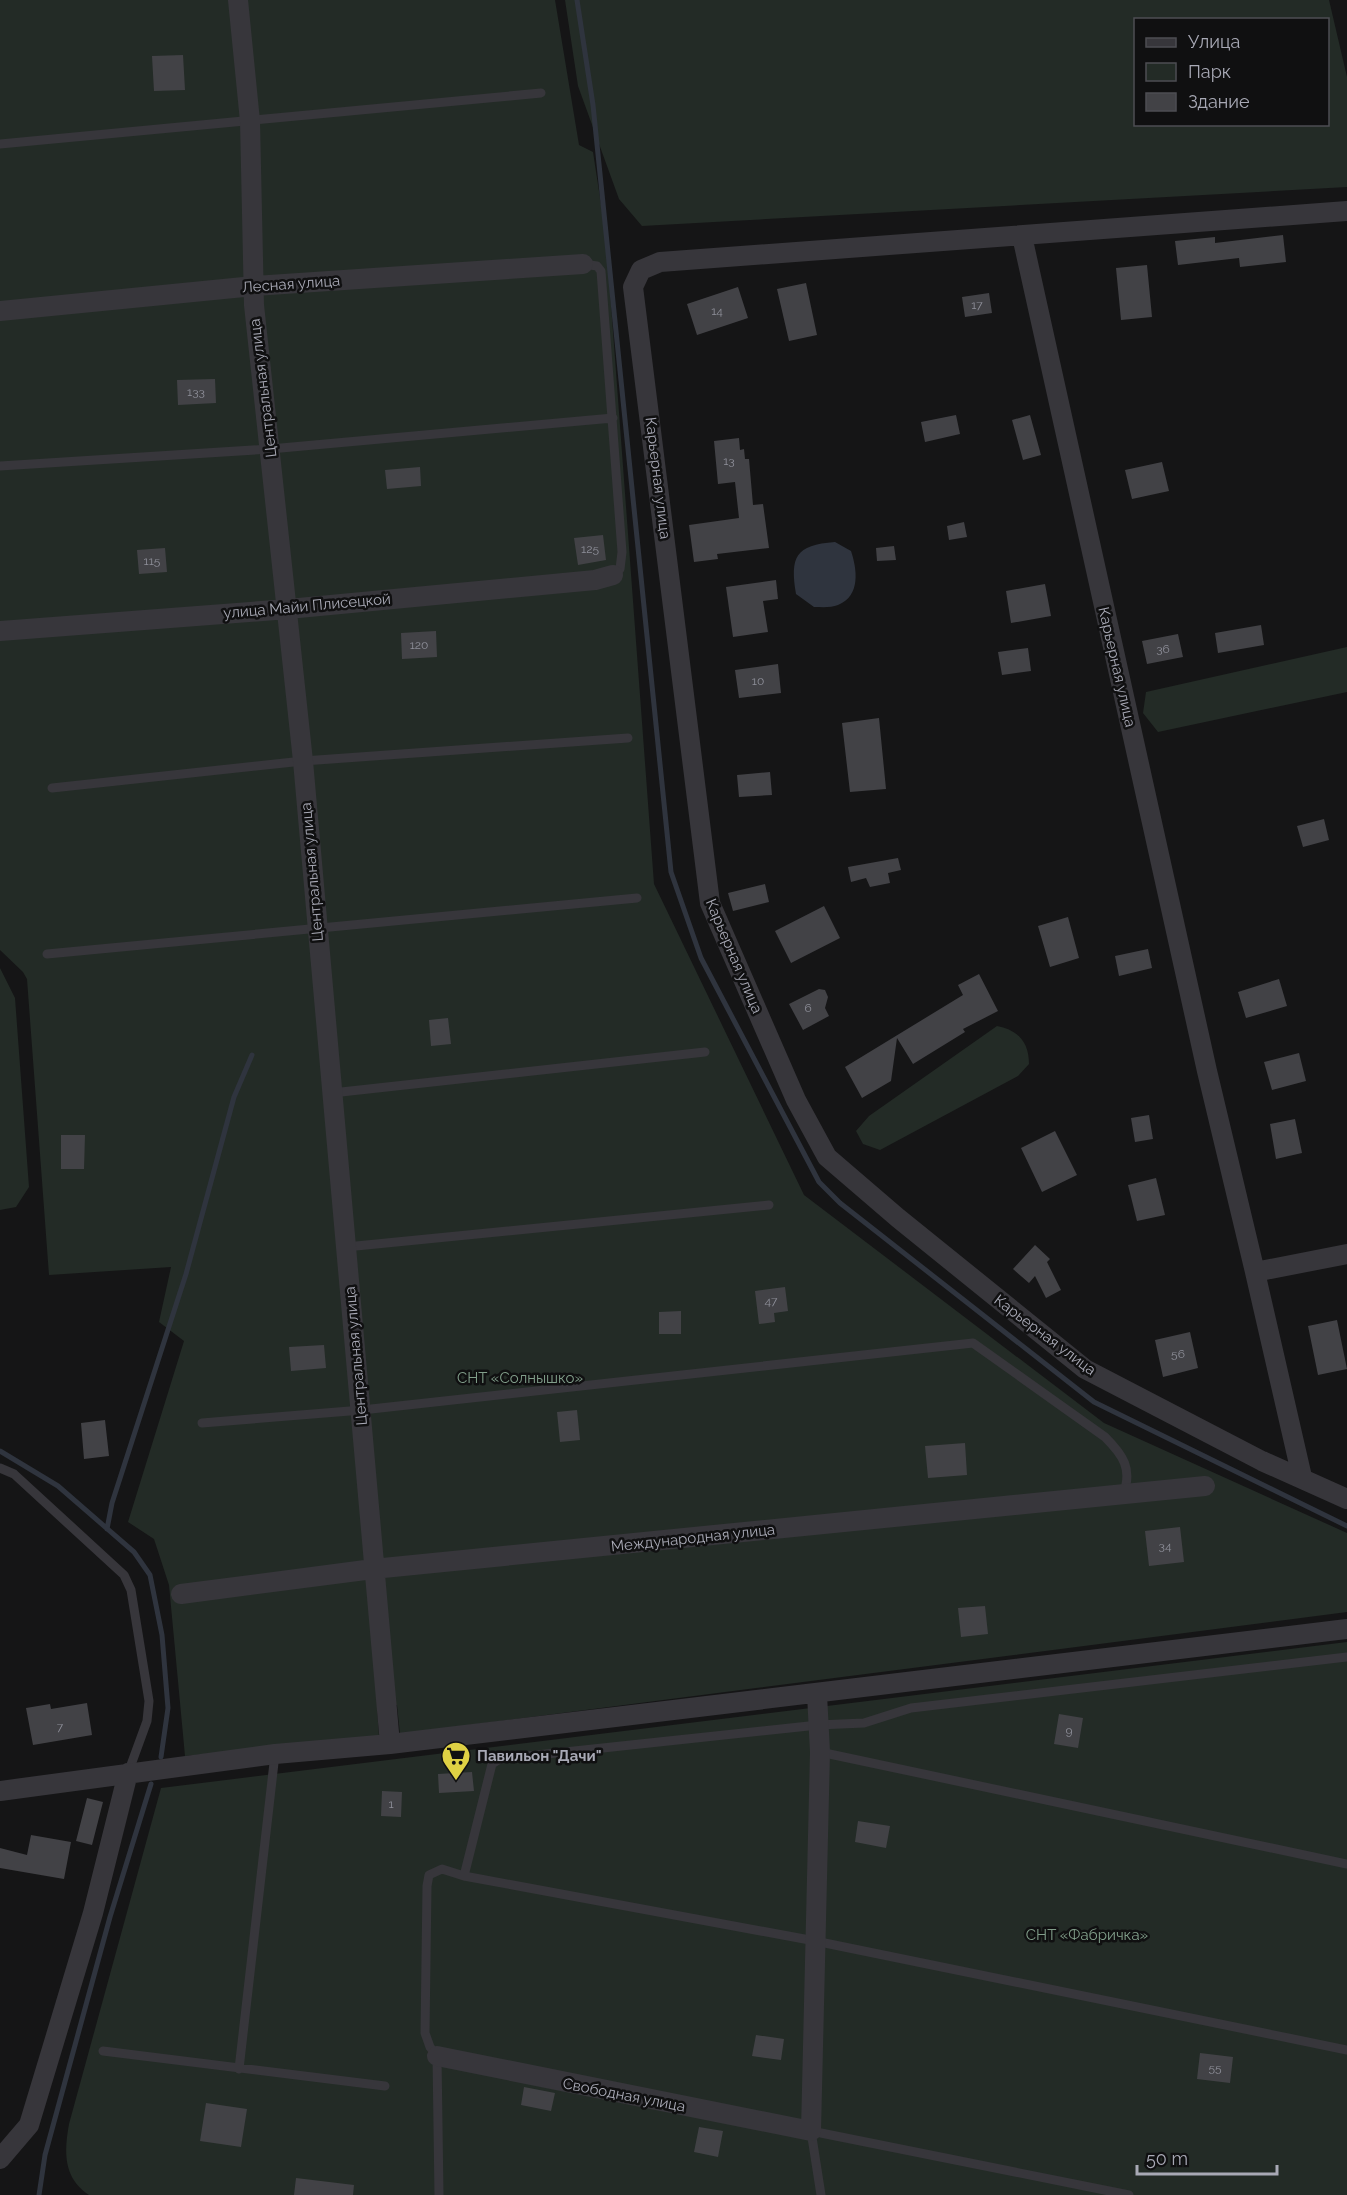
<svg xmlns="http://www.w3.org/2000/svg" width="1347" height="2195" font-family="Raleway,sans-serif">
	<rect width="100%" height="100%" fill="#151516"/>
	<path fill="#232b26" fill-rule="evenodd" d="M0 0H555L579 145 593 152 606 237 654 884 804 1195 1104 1423 1347 1533V1612L400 1734 397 1705 377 1708 379 1736 185 1756 169 1585 154 1539 128 1522 184 1341 159 1322 171 1267 49 1275 27 979 23 972 0 950Z
		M565 0H1329L1347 77V187L642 226 619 199 578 86ZM1136 20H1328V124H1136Z
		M1347 647V692L1158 732 1143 713 1146 692Z
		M0 968 15 998 29 1187 16 1207 0 1210Z
		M997 1026C1018 1030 1029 1042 1029 1064L1018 1076 880 1150 863 1144 856 1131 869 1116Z
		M1347 1642V2195H89C63 2178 64 2152 69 2124L161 1788Z"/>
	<path fill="#2f343e" d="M835 542 851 551C857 569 861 596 838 605 831 608 821 607 814 607L796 594C790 557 795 545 835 542Z"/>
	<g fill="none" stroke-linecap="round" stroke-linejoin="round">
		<path stroke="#2f343e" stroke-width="5" d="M577 0 593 105 671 872 701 958 819 1182 840 1203 1094 1402 1347 1526
			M0 1451 58 1486 134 1552 150 1575 162 1635 168 1708 161 1757
			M107 1529 112 1503 186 1274 234 1097 252 1055
			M39 2195 45 2155 110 1917 151 1784"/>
	</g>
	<path fill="#424246" d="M183 55 185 90 154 91 152 56Z
		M1283 235 1286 262 1240 267 1239 258 1178 265 1175 241 1215 237V243Z
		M1147 265 1152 317 1121 320 1116 268Z
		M806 283 817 335 789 341 777 289Z
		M738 287 748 318 697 335 687 304Z
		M989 293 992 313 965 317 962 297Z
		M215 379 216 403 178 405 177 380Z
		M956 415 960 434 925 442 921 422Z
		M1030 415 1041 455 1023 460 1012 420Z
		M739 438 740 450 744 449 745 459H749L753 505 763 504 769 548 717 554 718 559 694 562 689 525 739 518 735 482 718 484 714 441Z
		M1162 462 1169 491 1132 499 1125 470Z
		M420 467 421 486 387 489 385 470Z
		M964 522 967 537 949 540 947 526Z
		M603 535 606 560 578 565 574 538Z
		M894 546 896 560 877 561 876 548Z
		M165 548 167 572 139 574 137 550Z
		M776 580 778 599 763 601 768 632 733 637 726 587Z
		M1045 584 1051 616 1011 623 1006 591Z
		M1261 625 1264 645 1218 653 1215 633Z
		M436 631 437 657 402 659 401 633Z
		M1178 634 1183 657 1147 664 1142 641Z
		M1028 648 1031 671 1002 675 998 652Z
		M778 664 781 693 739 698 735 670Z
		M879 718 886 789 850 792 842 723Z
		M770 772 772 795 739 797 737 775Z
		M1324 819 1329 840 1303 847 1297 826Z
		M898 858 901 870 888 873 890 883 870 887 866 878 851 882 848 867Z
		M765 884 769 902 733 911 728 893Z
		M824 906 840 938 791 963 775 931Z
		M1068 917 1079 958 1050 967 1038 926Z
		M1148 949 1152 968 1119 976 1115 956Z
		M979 974 998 1011 963 1029 965 1032 913 1064 897 1038 891 1081 862 1098 845 1067 963 995 958 985Z
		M1279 979 1287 1006 1246 1018 1238 992Z
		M819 989 825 990 828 997 825 1008 829 1016 803 1030 789 1004Z
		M448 1018 451 1044 431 1046 429 1020Z
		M1299 1053 1306 1081 1272 1090 1264 1062Z
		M1149 1115 1153 1139 1135 1142 1131 1118Z
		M1295 1119 1302 1153 1276 1159 1270 1124Z
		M1055 1131 1077 1175 1042 1192 1021 1148Z
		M61 1135H85L84 1169H61Z
		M1156 1178 1165 1215 1137 1221 1128 1185Z
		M1035 1245 1050 1259 1047 1262 1061 1290 1046 1298 1035 1276 1029 1283 1013 1269Z
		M785 1287 788 1311 774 1313 775 1322 759 1324 755 1291Z
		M681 1311V1334H659V1312Z
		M1337 1320 1347 1369 1318 1375 1308 1326Z
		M1190 1332 1198 1368 1163 1377 1155 1340Z
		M324 1345 326 1368 291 1371 289 1347Z
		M577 1410 580 1440 560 1442 557 1412Z
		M105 1420 109 1456 84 1459 81 1423Z
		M965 1443 967 1475 928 1478 925 1446Z
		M1180 1527 1184 1562 1149 1566 1145 1531Z
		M985 1606 988 1634 961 1637 958 1608Z
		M87 1703 92 1735 33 1745 26 1708 50 1704 51 1709Z
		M1059 1714 1083 1718 1078 1748 1054 1744Z
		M472 1772 474 1791 439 1793 438 1774Z
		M382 1791 402 1792 401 1817 381 1816Z
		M87 1798 103 1802 92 1845 76 1841Z
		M858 1821 890 1826 886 1848 855 1842Z
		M31 1835 71 1842 64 1879 0 1868V1848L27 1855Z
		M756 2035 784 2039 781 2060 752 2056Z
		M1200 2053 1233 2057 1230 2083 1197 2079Z
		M524 2087 555 2093 551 2111 521 2105Z
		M206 2103 247 2109 241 2147 200 2141Z
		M699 2127 723 2131 718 2157 694 2152Z
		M296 2178 354 2185 353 2195H294Z"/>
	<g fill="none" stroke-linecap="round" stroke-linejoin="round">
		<path stroke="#37363b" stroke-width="9" d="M0 144 541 93
			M583 264 597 266 601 271 622 552 620 569 613 575
			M0 466 270 449 613 418
			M52 788 303 761 628 738
			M47 954 637 898
			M332 1093 705 1052
			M346 1247 769 1205
			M202 1423 362 1410 973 1343 1105 1437C1123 1455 1133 1469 1123 1495
			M0 1468 14 1474 124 1575 131 1590 149 1701 147 1721 128 1773
			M820 1752 1347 1864
			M464 1876 492 1764 500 1759 818 1725 864 1723 911 1708 1347 1657
			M103 2051 385 2086
			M239 2069 275 1754
			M439 2195 437 2056 430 2047 425 2033 427 1886 429 1875 442 1869 464 1876 815 1941 1347 2050
			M821 2195 811 2131 1129 2195"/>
		<path stroke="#37363b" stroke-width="20" d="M238 0 250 121 254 305 303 761 390 1744
			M1347 211 660 262 641 270 633 287 710 903 796 1100 827 1157 898 1218 1085 1369 1262 1461 1347 1499
			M1022 236 1207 1071 1255 1272
			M0 311 254 286 583 264
			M0 631 288 609 595 580 613 575
			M1302 1477 1255 1272 1347 1254
			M181 1594 373 1569 1205 1486
			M0 1791 275 1754 390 1744 1347 1629
			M437 2056 811 2131 820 1752 817 1694
			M0 2159 29 2125 93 1913 128 1773"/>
	</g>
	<defs>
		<g id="supermarket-pin" transform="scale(1.5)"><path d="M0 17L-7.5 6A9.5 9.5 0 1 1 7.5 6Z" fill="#dfd144" stroke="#101011"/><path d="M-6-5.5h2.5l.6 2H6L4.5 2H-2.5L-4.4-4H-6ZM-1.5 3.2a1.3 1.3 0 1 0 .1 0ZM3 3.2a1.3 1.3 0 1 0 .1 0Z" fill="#111"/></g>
	</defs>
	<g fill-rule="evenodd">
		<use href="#supermarket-pin" x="456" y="1756"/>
	</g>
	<g text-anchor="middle" stroke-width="5" stroke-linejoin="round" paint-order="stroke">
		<g font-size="12" fill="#8e8f99">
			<text x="977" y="309">17</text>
			<text x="717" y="315">14</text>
			<text x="196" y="396">133</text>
			<text x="729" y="465">13</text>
			<text x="590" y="553">125</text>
			<text x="152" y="565">115</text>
			<text x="419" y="649">120</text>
			<text x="1163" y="653">36</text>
			<text x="758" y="685">10</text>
			<text x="808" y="1012">6</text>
			<text x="771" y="1305">47</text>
			<text x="1178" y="1358">56</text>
			<text x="1165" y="1550">34</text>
			<text x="60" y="1731">7</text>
			<text x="1069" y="1735">9</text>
			<text x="391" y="1808">1</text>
			<text x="1215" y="2072">55</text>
		</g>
		<g font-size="15" fill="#a8a9b5" stroke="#101011">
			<text transform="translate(291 284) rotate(-4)" y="5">Лесная улица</text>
			<text transform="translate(263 388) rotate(-97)" y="5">Центральная улица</text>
			<text transform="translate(658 478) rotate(83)" y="5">Карьерная улица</text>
			<text transform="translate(307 606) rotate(-5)" y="5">улица Майи Плисецкой</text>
			<text transform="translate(1117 667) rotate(77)" y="5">Карьерная улица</text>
			<text transform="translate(312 872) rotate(-95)" y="5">Центральная улица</text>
			<text transform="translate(734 956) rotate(67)" y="5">Карьерная улица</text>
			<text transform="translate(1045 1335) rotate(37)" y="5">Карьерная улица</text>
			<text transform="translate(356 1356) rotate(-95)" y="5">Центральная улица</text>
			<text transform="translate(693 1538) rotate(-6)" y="5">Международная улица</text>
			<text transform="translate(624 2095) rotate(11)" y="5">Свободная улица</text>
		</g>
		<g font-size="15" fill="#819e8a" stroke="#101011">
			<text x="520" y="1383">СНТ «Солнышко»</text>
			<text x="1087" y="1940">СНТ «Фабричка»</text>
		</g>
		<g font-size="15" font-weight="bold" fill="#a8a9b5" stroke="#101011" text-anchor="start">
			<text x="477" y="1761">Павильон "Дачи"</text>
		</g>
	</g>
	<rect x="1134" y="18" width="195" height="108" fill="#101011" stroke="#4d4d53" stroke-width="1.5"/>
	<rect x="1146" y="38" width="30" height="9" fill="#37363b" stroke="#4d4d53" stroke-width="1.5"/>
	<text x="1188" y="48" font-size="18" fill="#a8a9b5">Улица</text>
	<rect x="1146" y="63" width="30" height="18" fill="#232b26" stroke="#4d4d53" stroke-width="1.5"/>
	<text x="1188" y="78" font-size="18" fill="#a8a9b5">Парк</text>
	<rect x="1146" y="93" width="30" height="18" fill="#424246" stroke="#4d4d53" stroke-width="1.5"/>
	<text x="1188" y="108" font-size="18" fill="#a8a9b5">Здание</text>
	<path d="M1137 2165v9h140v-9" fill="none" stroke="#a8a9b5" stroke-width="3"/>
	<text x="1146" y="2165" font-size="18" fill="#a8a9b5" stroke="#101011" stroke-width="4.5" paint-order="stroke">50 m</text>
</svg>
